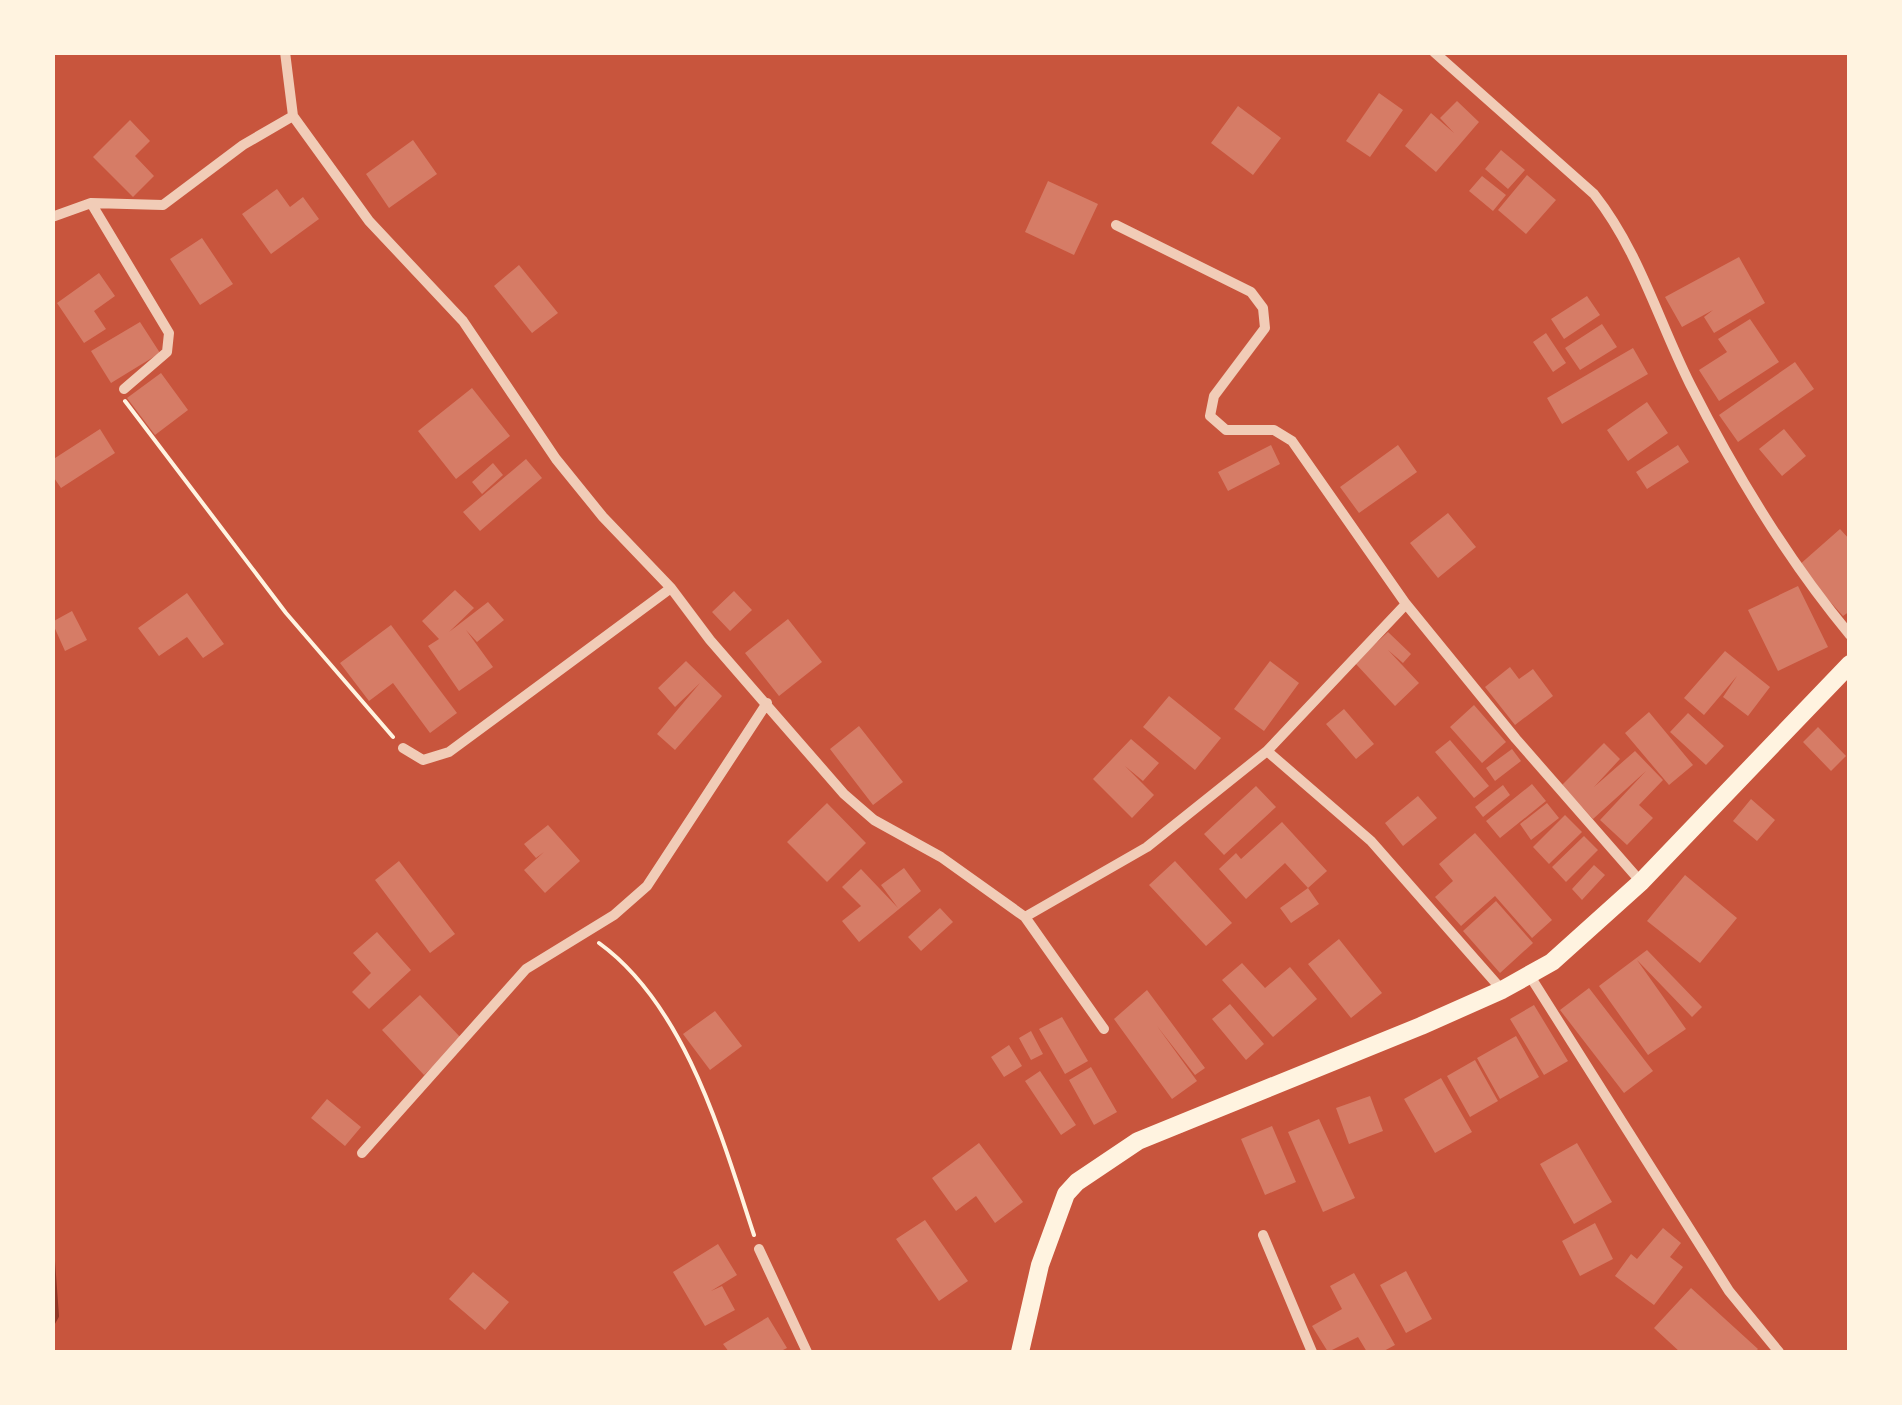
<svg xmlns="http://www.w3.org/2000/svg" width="1902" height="1405" font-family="Inter,sans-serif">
	<rect width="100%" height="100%" fill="#c8553d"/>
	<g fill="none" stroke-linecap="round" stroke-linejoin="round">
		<path stroke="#8f3625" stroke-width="6" d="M52 1261 56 1316 52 1323"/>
	</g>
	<path fill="#d67c66" d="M1379 93 1403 110 1370 157 1346 141Z
		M1457 101 1479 122 1436 172 1405 146 1431 113 1454 133 1440 118Z
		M1238 106 1281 138 1253 175 1211 143Z
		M130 120 150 141 135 156 154 176 133 197 93 157Z
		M413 140 437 174 389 208 366 174Z
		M1501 150 1525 170 1508 189 1485 169Z
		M1527 175 1556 200 1526 234 1498 210Z
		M1482 176 1506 195 1493 211 1469 191Z
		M1048 181 1098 204 1074 255 1025 232Z
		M277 189 290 207 303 197 319 219 271 254 242 214Z
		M202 238 233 284 200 305 170 259Z
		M1739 257 1765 303 1714 333 1704 317 1713 310 1682 327 1665 297Z
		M519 265 558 313 532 333 494 286Z
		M99 273 115 296 94 311 106 329 84 343 57 303Z
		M1587 296 1600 315 1564 339 1551 319Z
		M1750 319 1779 362 1719 401 1699 370 1727 352 1718 339Z
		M140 322 160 353 111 383 91 351Z
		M1602 324 1617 347 1580 370 1565 348Z
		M1546 333 1566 363 1553 372 1533 342Z
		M1633 348 1648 374 1562 424 1547 398Z
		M1795 362 1814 389 1738 442 1719 415Z
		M161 373 188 410 155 435 127 398Z
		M472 388 510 436 456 479 418 431Z
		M1647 402 1668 433 1628 461 1607 430Z
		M100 429 115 453 61 488 52 475V460Z
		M1784 429 1806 456 1782 476 1759 449Z
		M1271 445 1280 464 1228 491 1218 472Z
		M1398 445 1417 472 1359 513 1340 487Z
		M1678 445 1689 462 1647 489 1636 472Z
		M526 459 542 478 480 531 463 512Z
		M493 463 503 475 482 494 472 482Z
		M1448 513 1476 547 1438 578 1410 543Z
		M1840 529 1850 540V611L1843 616 1798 566Z
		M1798 586 1828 647 1778 671 1748 610Z
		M455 590 474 608 449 632 488 602 504 620 477 642 466 630 493 667 459 691 428 646 439 639 422 621Z
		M734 591 752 610 730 631 712 612Z
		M187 593 224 644 203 658 187 637 159 656 138 628Z
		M72 611 87 640 65 651 52 622Z
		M788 619 822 662 779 696 745 653Z
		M391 625 457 713 430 733 393 683 369 701 340 663Z
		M1388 632 1411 654 1403 663 1388 650 1419 683 1395 706 1355 663Z
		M1725 651 1770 687 1748 716 1723 697 1737 676 1704 715 1684 698Z
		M686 661 722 696 675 750 657 734 700 683 675 707 658 688Z
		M1270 661 1299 683 1264 731 1234 709Z
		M1510 667 1519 679 1533 669 1553 696 1515 725 1485 687Z
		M1169 696 1221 738 1195 770 1143 727Z
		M1474 705 1506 742 1482 763 1450 727Z
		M1344 709 1374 744 1356 759 1326 724Z
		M1649 712 1693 765 1669 785 1625 733Z
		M1688 713 1724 746 1706 765 1670 732Z
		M859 726 903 782 873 805 830 749Z
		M1818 727 1846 756 1831 771 1803 742Z
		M1131 739 1159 763 1143 781 1125 766 1154 795 1132 818 1093 779Z
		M1450 740 1489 786 1474 798 1435 752Z
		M1604 743 1620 759 1594 787 1635 751 1663 780 1639 805 1653 818 1627 845 1600 820 1646 771 1593 819 1562 785Z
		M1512 749 1521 761 1495 781 1486 768Z
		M1532 784 1546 801 1500 838 1486 821Z
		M1503 785 1510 795 1483 817 1475 807Z
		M1256 786 1276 807 1224 855 1204 834Z
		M1418 796 1437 818 1403 846 1385 823Z
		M1751 799 1775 820 1757 841 1733 821Z
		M827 803 866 843 827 882 787 842Z
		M1547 803 1559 818 1531 840 1520 824Z
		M1565 815 1582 832 1549 864 1533 847Z
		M1282 822 1327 871 1308 888 1285 863 1246 899 1219 869 1236 853 1241 859Z
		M548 825 580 861 545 893 524 870 544 852 536 858 524 844Z
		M1475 833 1552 920 1532 938 1495 896 1461 926 1435 897 1453 881 1439 864Z
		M1584 836 1598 850 1566 882 1552 867Z
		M399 861 455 934 430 953 375 880Z
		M1175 861 1232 923 1206 946 1149 885Z
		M1594 865 1605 875 1582 900 1572 889Z
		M904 868 921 891 859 942 842 921 861 906 842 887 861 869 898 908 881 885Z
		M1685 875 1737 918 1700 963 1647 921Z
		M1308 888 1319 904 1291 923 1280 908Z
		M1496 901 1533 943 1500 973 1463 931Z
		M940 908 953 922 921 951 908 937Z
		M377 932 411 970 369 1009 352 992 371 973 353 953Z
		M1339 939 1382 993 1351 1018 1308 964Z
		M1647 950 1702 1007 1692 1017 1637 960 1686 1029 1648 1055 1599 986Z
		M1242 963 1265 988 1290 967 1317 999 1273 1037 1222 980Z
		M1589 988 1653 1071 1624 1093 1560 1010Z
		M1147 990 1205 1068 1195 1075 1157 1026 1197 1081 1172 1099 1114 1019Z
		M420 995 462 1039 424 1075 382 1030Z
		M1230 1004 1264 1044 1246 1060 1212 1019Z
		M1534 1005 1568 1061 1544 1075 1510 1019Z
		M715 1011 742 1046 710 1070 683 1034Z
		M1062 1017 1088 1061 1065 1074 1039 1029Z
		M1031 1031 1043 1054 1031 1060 1019 1038Z
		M1516 1036 1539 1077 1500 1099 1477 1058Z
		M1009 1045 1022 1066 1004 1077 991 1057Z
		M1475 1060 1498 1101 1470 1117 1447 1076Z
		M1091 1067 1117 1112 1094 1125 1069 1080Z
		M1040 1071 1076 1125 1061 1135 1025 1081Z
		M1441 1078 1472 1132 1435 1153 1404 1099Z
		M1370 1096 1383 1131 1349 1144 1336 1108Z
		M327 1099 361 1127 345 1146 311 1118Z
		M1319 1119 1355 1198 1323 1212 1288 1132Z
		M1272 1126 1296 1182 1265 1195 1241 1139Z
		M979 1143 1023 1202 995 1223 976 1196 956 1211 932 1178Z
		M1577 1143 1612 1202 1574 1224 1540 1164Z
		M925 1220 968 1281 939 1301 896 1239Z
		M1595 1223 1613 1259 1580 1276 1562 1241Z
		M1663 1228 1681 1243 1670 1257 1683 1267 1654 1305 1615 1276 1631 1254 1637 1259Z
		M718 1244 737 1275 711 1291 722 1286 735 1310 705 1326 673 1272Z
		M1406 1271 1432 1319 1406 1333 1380 1285Z
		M473 1272 509 1302 485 1330 449 1299Z
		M1354 1273 1395 1345 1382 1352H1367L1358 1337 1328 1352 1312 1326 1342 1309 1330 1286Z
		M1691 1288 1758 1349 1755 1352H1680L1654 1328Z
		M768 1317 787 1348 779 1352H729L723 1344Z"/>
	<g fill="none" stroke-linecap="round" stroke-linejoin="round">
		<path stroke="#fff3e0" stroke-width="4" d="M125 401 286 613 393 737
			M599 943C686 1006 722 1138 754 1235"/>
		<path stroke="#f1ccb7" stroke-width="10" d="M285 52 293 116
			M1434 52 1594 194C1639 251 1658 320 1690 384 1735 473 1786 558 1850 635
			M91 203 169 333 167 352 124 389
			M52 217 91 203 163 205 243 145 293 116 369 221 463 321 556 459 603 517 671 588 710 640 844 794 874 820 941 857 1025 917 1104 1029
			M1116 225 1251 292 1263 308 1265 328 1214 396 1210 416 1226 430H1274L1292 441 1406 604 1516 739 1641 882
			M403 748 423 760 449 752 671 588
			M1267 751 1371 841 1502 990
			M1025 917 1147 847 1267 751 1406 604
			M1528 973 1729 1291 1779 1352
			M362 1153 526 969 614 915 647 886 767 703
			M1263 1235 1312 1352
			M759 1249 807 1352"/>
		<path stroke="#fff3e0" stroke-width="18" d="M1020 1352 1040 1265 1066 1194 1077 1182 1138 1141 1421 1026 1502 990 1552 962 1641 882 1850 664"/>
	</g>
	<rect width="1902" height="1405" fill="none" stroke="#fff3e0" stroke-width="110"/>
</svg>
